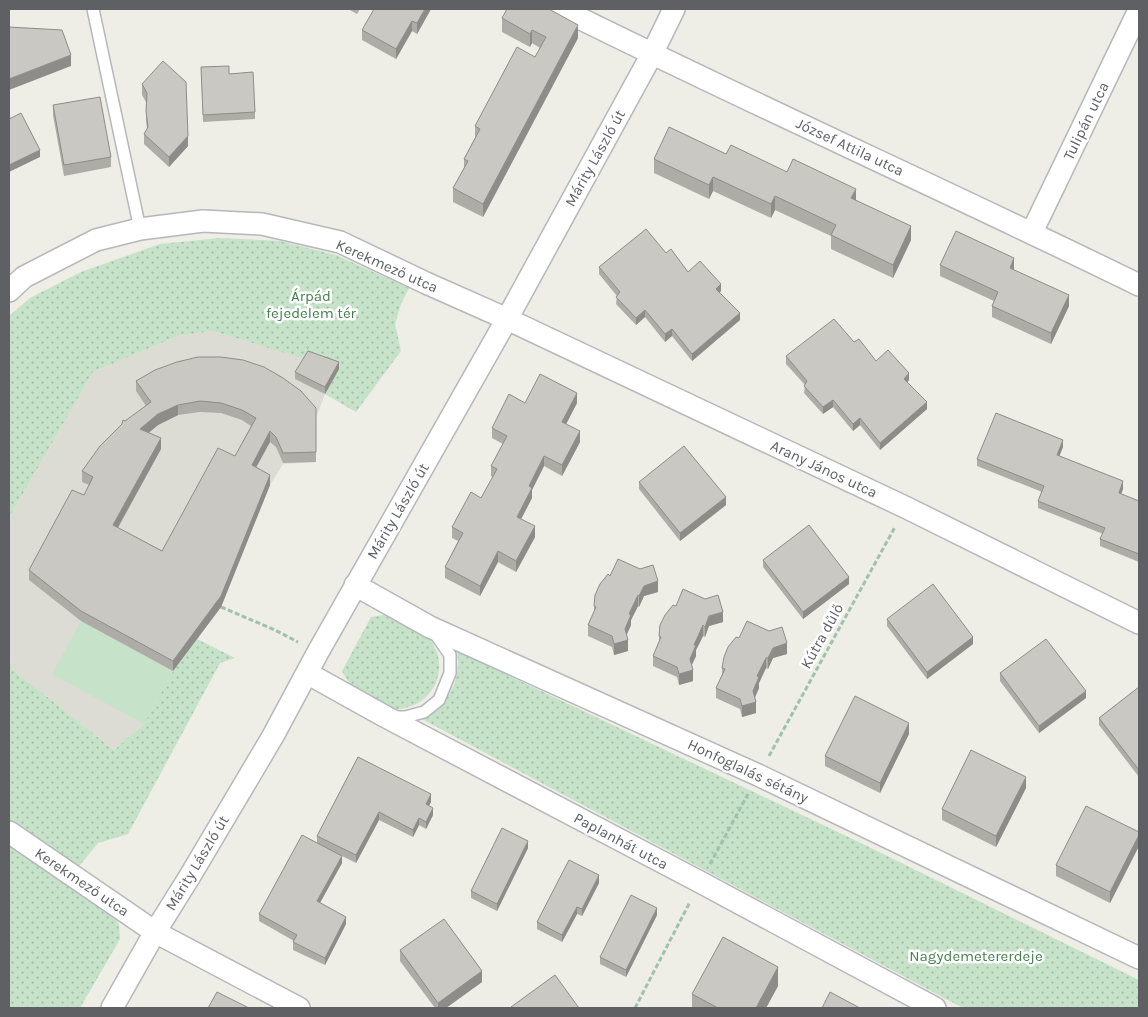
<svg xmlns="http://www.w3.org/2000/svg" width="1148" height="1017" font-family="Karla,sans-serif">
	<defs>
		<pattern id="green-dots" width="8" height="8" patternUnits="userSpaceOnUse" patternTransform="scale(1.25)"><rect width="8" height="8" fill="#c6e2c8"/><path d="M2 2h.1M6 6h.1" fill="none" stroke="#a4bba6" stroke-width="1.8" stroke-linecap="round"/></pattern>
	</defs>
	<rect width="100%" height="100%" fill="#eeede6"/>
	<path fill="#dddcd4" d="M213 331 308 359 339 369 325 394 316 418V462L283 464 269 487 221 607 173 671 144 724 114 750 12 669 9 657V518L93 372 178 336Z"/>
	<path fill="url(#green-dots)" d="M219 238 280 241 336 255 409 288 401 304 395 324 401 351 356 412 325 394 338 369 213 331 178 336 93 372 9 518V316L30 298 81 272 160 244Z
		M384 615C394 620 422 631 428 638 449 659 439 697 411 706 406 708 399 710 393 709 386 708 379 701 373 698 366 694 355 690 350 684 347 680 344 675 342 671L371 617Z
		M197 639 235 658 220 663 128 834 98 843 76 870 9 822V657L12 669 114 750 144 724 173 671Z
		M457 651 865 845 1139 980V1008H963L420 718C427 713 437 709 443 702 456 689 460 668 457 651Z
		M9 844 24 855 107 909 114 915 119 925 120 939 80 1008H9Z"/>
	<path fill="#c6e2c8" d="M81 621 173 671 144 724 52 674Z"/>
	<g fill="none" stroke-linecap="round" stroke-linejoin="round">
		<g stroke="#b6b7bb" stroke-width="14">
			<path id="lane" d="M93 9 140 229
				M392 717H405L424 712 439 700 450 673V655L434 632"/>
		</g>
		<g stroke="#b6b7bb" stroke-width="24">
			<path id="street" d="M561 9C752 104 947 191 1139 285
				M1032 232 1139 10
				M9 291 24 277 96 240 140 229 203 221 262 224 340 242 426 283 507 319 905 507 1139 623
				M355 585 430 627 758 775 1139 958
				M307 673 386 717 700 882 935 1008
				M9 832 155 932 299 1008
				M112 1008 155 932 190 876 273 736 318 652 507 319 652 54 674 9"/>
		</g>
		<path stroke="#a0c2ab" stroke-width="3" stroke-dasharray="5 2.5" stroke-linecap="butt" d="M221 607 275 630 298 642
			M769 756 895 527
			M710 864 748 794
			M635 1008 690 902"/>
		<use href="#lane" stroke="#fff" stroke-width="11"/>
		<use href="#street" stroke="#fff" stroke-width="21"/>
	</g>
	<path fill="#adaca7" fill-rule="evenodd" d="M348 9H360L357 14Z
		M431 9 417 34 412 31 396 59 362 40V30Z
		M502 18 578 38 483 217 453 202V188L464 169V159L475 138V126L535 57 540 48 532 43 530 47 502 32Z
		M201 67 229 74 255 112V119L203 122Z
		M142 84 188 146 169 167 144 144V134L147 129 146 121V102L142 95Z
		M53 105 111 157V167L64 176 53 115Z
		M726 154 787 172 856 200 911 240 893 278 831 249V236L775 210 771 218 713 191 709 199 654 173V159Z
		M666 253 688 272 721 291 719 293 740 320 692 361 672 336 665 342 645 317 636 325 616 304 617 296 599 274V267Z
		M940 265 1014 269V270L1069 306 1051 344 992 317V306L994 301 940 276Z
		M854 342 876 361 909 380 907 382 927 409 880 450 860 425 853 431 833 407 823 414 804 393 805 385 786 364V356Z
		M339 369 325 394 295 379V372Z
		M136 381 316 408V462L283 463 276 447 270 442 256 467 270 485 221 607 173 671 81 621 29 580V570L84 495 89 485 82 482V471L125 421 146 406 136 391ZM200 412 221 413 242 420 251 426 235 456 162 551 118 528 161 449 148 433 158 425 178 415Z
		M525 403H577L566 424 580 442 562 476 544 466 532 490V498L521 519 535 537 516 572 498 562 480 596 445 578V567L458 541 452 538V527L481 498 493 477 491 476V466L503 444 492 438V428Z
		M1063 447 1059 456 1123 489 1121 494 1139 501V562L1100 546V539L1103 534 1038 508V501L1042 492 977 466V459Z
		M639 482 726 505 680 541 639 489Z
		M763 560 849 584 803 619 763 567Z
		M610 576 658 592 644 596 639 607 638 606 631 620V625L626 635 628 651 614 655 612 647 588 636V625L594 613V606Z
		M665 615 723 622 709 626 705 637 703 636 696 650V656L691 666 693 681 679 685 677 677 653 666V656L659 643V636Z
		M887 619 973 644 927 679 887 626Z
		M739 638 787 654 773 658 768 669 766 668 759 683V688L755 697 756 713 742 717 740 709 716 698V688L722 675V668Z
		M1000 673 1086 698 1039 733 1000 681Z
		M1139 687V777L1099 725V718Z
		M909 734 880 793 825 766V756Z
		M358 757 431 802 429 806 433 815 426 829 419 825 413 837 379 820 356 863 342 856V863L320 903 346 924 325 965 293 950V942L294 941 259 921V914L317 843V836Z
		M1026 788 996 847 942 820V809Z
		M1139 832V846L1110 903 1056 876V865Z
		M528 848 497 911 471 898V891Z
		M599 883 582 916 577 914 562 942 537 929V922Z
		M657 915 626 977 600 964V957Z
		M400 950 482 982 446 1008H435L400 961Z
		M778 986 766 1008H692V994Z"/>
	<path fill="#8d8c88" d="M425 9H431L417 34V23Z
		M412 21V31L396 59V49Z
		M578 25V38L483 217V204Z
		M532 30V43L530 47V34Z
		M71 55V66L9 90V79Z
		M188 136V146L169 167V157Z
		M40 150V157L9 172V165Z
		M713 177V191L709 199V185Z
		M856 189V202L851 198Z
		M775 196V210L771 218V204Z
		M911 226V240L893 278V265Z
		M1014 258V269L1010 278V268Z
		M721 284V291L716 296V289Z
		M1069 295V306L1051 344V333Z
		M645 310V317L636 325V318Z
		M740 313V320L692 361V354Z
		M672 329V336L665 342V334Z
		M339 362V369L325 394V387Z
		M909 373V380L904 386V379Z
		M577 393V403L562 432V422Z
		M833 400V407L823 414V407Z
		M927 402V409L880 450V443Z
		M178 405V415L158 425 140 440V429L158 414Z
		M860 418V425L853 431V424Z
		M270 431V442L252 475V465Z
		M580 431V442L562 476V465Z
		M161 438V449L113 536V525Z
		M1063 440V447L1057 462V455Z
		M544 456V466L532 490V498L517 527V517L529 486Z
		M270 475V485L221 607 173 671V661Z
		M1123 481V489L1119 500V493Z
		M726 497V505L680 541V533Z
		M535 526V537L516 572V561Z
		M498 551V562L480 596V586Z
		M849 577V584L803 619V612Z
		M658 581V592L644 596 639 607V596L644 586Z
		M638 595V606L631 620V625L625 639V629L629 614Z
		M723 612V622L709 626 705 637V627L709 616Z
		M703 625V636L696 650V656L690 669V659L694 645Z
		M973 637V644L927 679V672Z
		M628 640V651L614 655V644Z
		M787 643V654L773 658 768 669V658L773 648Z
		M766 658V668L759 683V688L753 702V691L757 676Z
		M693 670V681L679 685V674Z
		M1086 691V698L1039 733V726Z
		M756 702V713L742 717V706Z
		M909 723V734L880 793V783Z
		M1026 777V788L996 847V836Z
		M431 794V802L426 811V804Z
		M433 808V815L426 829V822Z
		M379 812V820L356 863V855Z
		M419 818V825L413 837V830Z
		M1139 835V846L1110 903V892Z
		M528 841V848L497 911V904Z
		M342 856V863L317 908V901Z
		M599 875V883L582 916V909Z
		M577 907V914L562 942V935Z
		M657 908V915L626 977V970Z
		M346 917V924L325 965V958Z
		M778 967V986L766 1008H756Z
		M482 971V982L446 1008H438V1003Z"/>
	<path fill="#c9c8c2" stroke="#8d8c88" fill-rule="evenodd" d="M374 9H425L417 23 412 21 396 49 362 30Z
		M507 9H549L578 25 483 204 453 188 468 161 464 159 480 129 475 126 517 47 535 57 546 37 532 30 530 34 502 18Z
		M9 27 62 30 71 55 9 79Z
		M163 61 186 82 188 136 169 157 144 134 148 127 146 111 147 93 142 84Z
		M229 66V74L253 72 255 112 203 115 201 67Z
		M100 97 111 157 64 165 53 105Z
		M21 113 40 150 9 165V119Z
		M669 127 726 154 731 145 787 172 793 159 856 189 851 198 911 226 893 265 831 235 836 225 775 196 771 204 713 177 709 185 654 159Z
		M646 229 666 253 671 249 688 272 700 261 721 284 716 289 740 313 692 354 672 329 665 334 645 310 636 318 616 297 620 292 599 267Z
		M956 231 1014 258 1010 268 1069 295 1051 333 992 306 998 292 940 265Z
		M834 319 854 342 859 339 876 361 888 350 909 373 904 379 927 402 880 443 860 418 853 424 833 400 823 407 804 386 807 381 786 356Z
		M308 351 339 362 325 387 295 372Z
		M198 357H221L243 360 264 367 283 378 301 391 316 408V452L283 453 276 437 270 431 252 465 270 475 221 596 173 661 81 611 29 570 72 490 84 495 93 477 82 471 100 446 122 424 123 420 125 421 151 402 136 381 155 370 177 362ZM200 401 221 403 242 410 256 418 235 456 218 448 162 551 113 525 161 438 140 429 158 414 178 405Z
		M540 374 577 393 562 422 580 431 562 465 544 456 529 486 532 488 517 517 535 526 516 561 498 551 480 586 445 567 463 533 452 527 471 492 481 498 497 469 491 466 507 436 492 428 509 394 525 403Z
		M996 413 1063 440 1057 455 1123 481 1119 493 1139 501V554L1100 539 1105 528 1038 501 1044 486 977 459Z
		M684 446 726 497 680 533 639 482Z
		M809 525 849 577 803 612 763 560Z
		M618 559 640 569 653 565 658 581 644 586 639 596 638 595 629 614 631 615 625 629 628 640 614 644 612 636 588 625 596 607 594 606 595 595 600 584 608 574 610 576Z
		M933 584 973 637 927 672 887 619Z
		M683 589 705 599 718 595 723 612 709 616 705 627 703 625 694 645H696L690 659 693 670 679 674 677 667 653 656 661 637 659 636 660 625 665 615 673 605 676 606Z
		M747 621 769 631 782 627 787 643 773 648 768 658H766L757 676 759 677 753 691 756 702 742 706 740 699 716 688 725 669 722 668 724 657 728 647 736 637 739 638Z
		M1046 639 1086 691 1039 726 1000 673Z
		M1139 687V770L1099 718Z
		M855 696 909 723 880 783 825 756Z
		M971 750 1026 777 996 836 942 809Z
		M358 757 431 794 426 804 433 808 426 822 419 818 413 830 379 812 356 855 317 836Z
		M1086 806 1139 832V835L1110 892 1056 865Z
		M502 828 528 841 497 904 471 891Z
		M302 835 342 856 317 901 346 917 325 958 293 942 297 935 259 914Z
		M569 860 599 875 582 909 577 907 562 935 537 922Z
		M631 895 657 908 626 970 600 957Z
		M444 919 482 971 438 1003 400 950Z
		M723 937 778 967 756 1008H718L692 994Z
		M555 975 579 1008H512L511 1007Z
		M217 992 249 1008H208Z
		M830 992 860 1008H822Z"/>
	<g text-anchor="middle" stroke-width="5" stroke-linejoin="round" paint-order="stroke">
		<g font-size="15" fill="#5e6064" stroke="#fff">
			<text transform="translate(1086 121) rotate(-64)" y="5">Tulipán utca</text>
			<text transform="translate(850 147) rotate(25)" y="5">József Attila utca</text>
			<text transform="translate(595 158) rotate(-61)" y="5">Márity László út</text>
			<text transform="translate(387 266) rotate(24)" y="5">Kerekmező utca</text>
			<text transform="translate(824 469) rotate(25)" y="5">Arany János utca</text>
			<text transform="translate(398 511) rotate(-60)" y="5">Márity László út</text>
			<text transform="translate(822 636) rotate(-61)" y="5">Kútra dűlő</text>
			<text transform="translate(748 771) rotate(25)" y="5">Honfoglalás sétány</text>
			<text transform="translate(621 841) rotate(28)" y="5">Paplanhát utca</text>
			<text transform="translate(197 863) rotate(-59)" y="5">Márity László út</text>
			<text transform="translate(82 882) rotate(34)" y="5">Kerekmező utca</text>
		</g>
		<g font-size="15" fill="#418048" stroke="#fff">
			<text x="311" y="301">Árpád<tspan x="311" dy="17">fejedelem tér</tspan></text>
			<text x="976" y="961">Nagydemetererdeje</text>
		</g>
	</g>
	<rect width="1148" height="1017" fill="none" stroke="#5e6064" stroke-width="20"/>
</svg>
